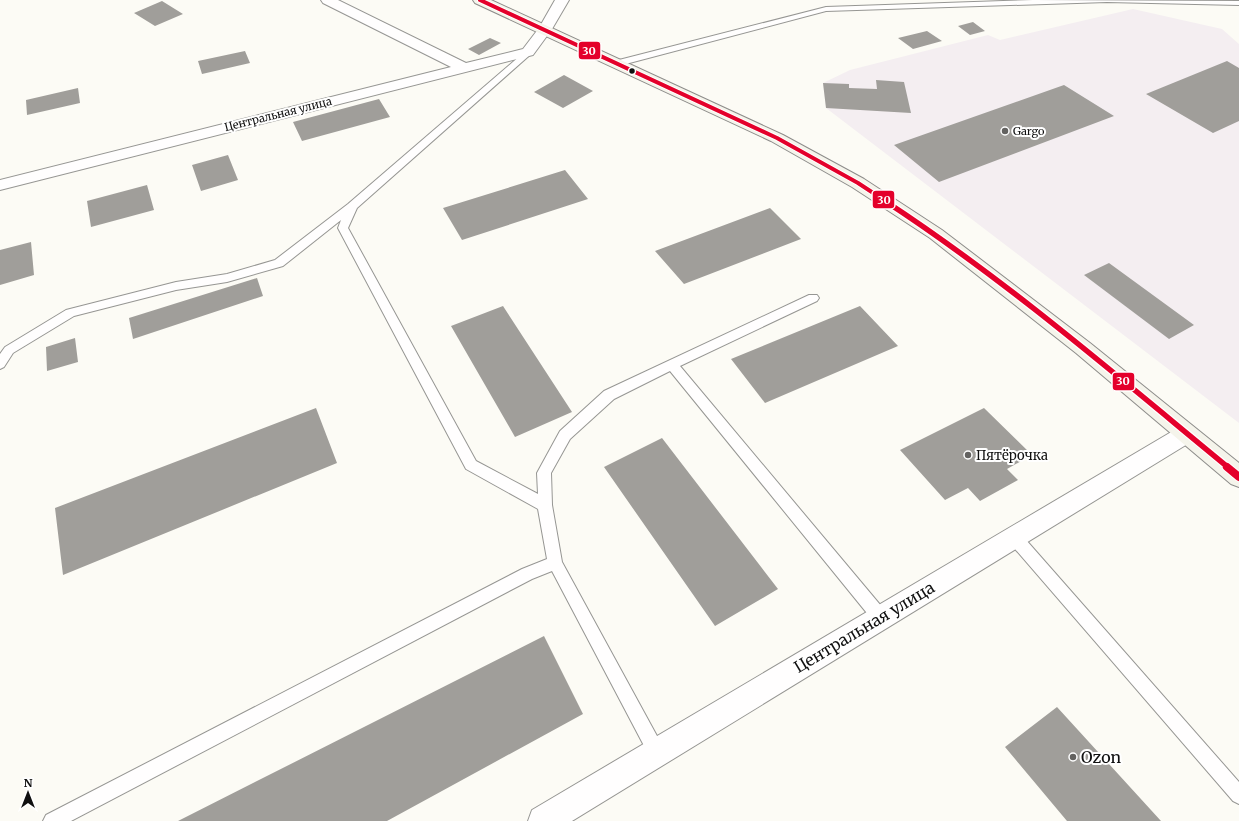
<svg xmlns="http://www.w3.org/2000/svg" width="1239" height="821" font-family="Merriweather,serif">
	<rect width="100%" height="100%" fill="#fcfbf5"/>
	<path fill="#f4eef1" d="M1133 9 1222 29 1239 44V423L826 108 823 83 850 70 988 35 1000 40Z"/>
	<path fill="#a09e9a" d="M162 1 183 14 155 26 134 13Z
		M973 22 985 31 970 35 958 26Z
		M927 31 942 41 913 49 898 38Z
		M490 38 501 43 479 55 468 49Z
		M245 51 250 63 202 74 198 61Z
		M1227 61 1239 68V121L1213 133 1146 94Z
		M564 75 593 91 563 108 534 92Z
		M876 80 904 82 911 113 826 108 823 83 849 84V88L877 89Z
		M1064 85 1114 116 939 182 894 145Z
		M78 88 80 103 27 115 26 100Z
		M379 99 390 117 302 141 293 122Z
		M228 155 238 180 201 191 192 165Z
		M565 170 588 199 462 240 443 208Z
		M147 185 154 210 91 227 87 201Z
		M770 208 801 239 684 284 655 251Z
		M31 242 34 275 0 285V250Z
		M1109 263 1194 325 1169 339 1084 275Z
		M257 278 263 296 133 339 129 318Z
		M503 306 572 412 515 437 451 326Z
		M860 306 898 346 765 403 731 359Z
		M75 338 78 362 47 371 46 347Z
		M316 408 337 463 63 575 55 508Z
		M984 408 1032 455 1007 469 1018 480 980 501 968 488 945 500 900 450Z
		M662 438 778 589 715 626 604 467Z
		M544 636 583 714 387 821H178Z
		M1057 707 1161 821H1067L1005 747Z"/>
	<g fill="none" stroke-linecap="round" stroke-linejoin="round">
		<g stroke="#969693" stroke-width="2">
			<path id="lane" d="M1033 0 1239 1V5L1107 2 826 11 618 66 614 63 615 61 826 7Z
				M528 49 531 50V54L357 208 348 228 476 461 538 494 537 473 560 431 604 391 809 295H817L819 298 817 301 680 366 887 613 889 618 887 623 881 625 875 623 670 371 614 399 570 439 551 473 552 505 562 562 663 747 666 753 663 759 657 762 651 759 552 571 532 579 71 821H43L46 815 522 569 547 559 538 509 466 469 338 228 341 220 283 266 227 282 176 290 74 316 13 353 4 367 0 369V354L5 347 66 310 176 282 227 274 275 260 348 204Z
				M1014 530 1019 532 1239 782V804L1233 801 1009 542 1007 537 1009 532Z"/>
		</g>
		<g stroke="#969693" stroke-width="2">
			<path id="street" d="M321 0H338L466 63 523 49 539 28 555 0H569L552 29 533 55 0 190V180L451 67 323 3Z
				M1186 425 1194 428 1197 434 1194 440 572 821H528L532 810 1178 428Z"/>
		</g>
		<g stroke="#8d8c8a" stroke-width="2">
			<path id="secondary" d="M473 0H491L783 135 864 179 942 230 1090 343 1239 463V487L1231 484 1076 353 930 238 852 187 771 141 475 3Z"/>
		</g>
		<use href="#lane" fill="#fffefe" fill-rule="evenodd"/>
		<use href="#street" fill="#fffefe" fill-rule="evenodd"/>
		<use href="#secondary" fill="#f5f4eb" fill-rule="evenodd"/>
		<g stroke="#fff" stroke-width="6">
			<path id="bus-1-far2" d="M480 0 777 138 858 183 887 202"/>
		</g>
		<g stroke="#fff" stroke-width="8">
			<path id="bus-1-far1" d="M885 201C1006 280 1117 376 1229 468"/>
		</g>
		<g stroke="#fff" stroke-width="10">
			<path id="bus-1" d="M1227 467 1239 477"/>
		</g>
		<use href="#bus-1-far2" stroke="#e4002b" stroke-width="4"/>
		<use href="#bus-1-far1" stroke="#e4002b" stroke-width="5.5"/>
		<use href="#bus-1" stroke="#e4002b" stroke-width="8"/>
	</g>
	<circle fill="#101010" stroke="#fff" stroke-width="1.5" cx="632" cy="71" r="3.5"/>
	<g fill="#636260" stroke="#fff" stroke-width="1.5">
		<circle cx="1005" cy="131" r="4"/>
		<circle cx="968" cy="455" r="4"/>
		<circle cx="1073" cy="757" r="4"/>
	</g>
	<g text-anchor="middle" stroke-width="4" stroke-linejoin="round" paint-order="stroke">
		<g font-size="11" fill="#101010" stroke="#fff">
			<text transform="translate(278 114) rotate(-14)" y="4">Центральная улица</text>
		</g>
		<g font-size="11" fill="#101010" stroke="#fff" text-anchor="start">
			<text x="1013" y="135">Gargo</text>
		</g>
		<g font-size="13" fill="#101010" stroke="#fff" text-anchor="start">
			<text x="976" y="460">Пятёрочка</text>
		</g>
		<g font-size="16" fill="#101010" stroke="#fff">
			<text transform="translate(864 627) rotate(-31)" y="6">Центральная улица</text>
		</g>
		<g font-size="16" fill="#101010" stroke="#fff" text-anchor="start">
			<text x="1081" y="763">Ozon</text>
		</g>
	</g>
	<g stroke="#fff" stroke-width="1.5">
		<rect x="578" y="41" width="23" height="19" rx="4" fill="#e4002b"/>
		<rect x="872" y="190" width="23" height="19" rx="4" fill="#e4002b"/>
		<rect x="1112" y="372" width="23" height="19" rx="4" fill="#e4002b"/>
	</g>
	<g font-size="11" text-anchor="middle" font-weight="bold" fill="#fff">
		<text x="589" y="55">30</text>
		<text x="884" y="204">30</text>
		<text x="1123" y="385">30</text>
	</g>
	<g transform="translate(28 793)" stroke="#ffffff" stroke-width="3" paint-order="stroke">
	<path d="M0-3L7 15L0 10L-7 15Z" fill="#101010"/>
	<text y="-6" font-size="11" font-weight="bold" text-anchor="middle" fill="#101010">N</text>
	</g>
</svg>
